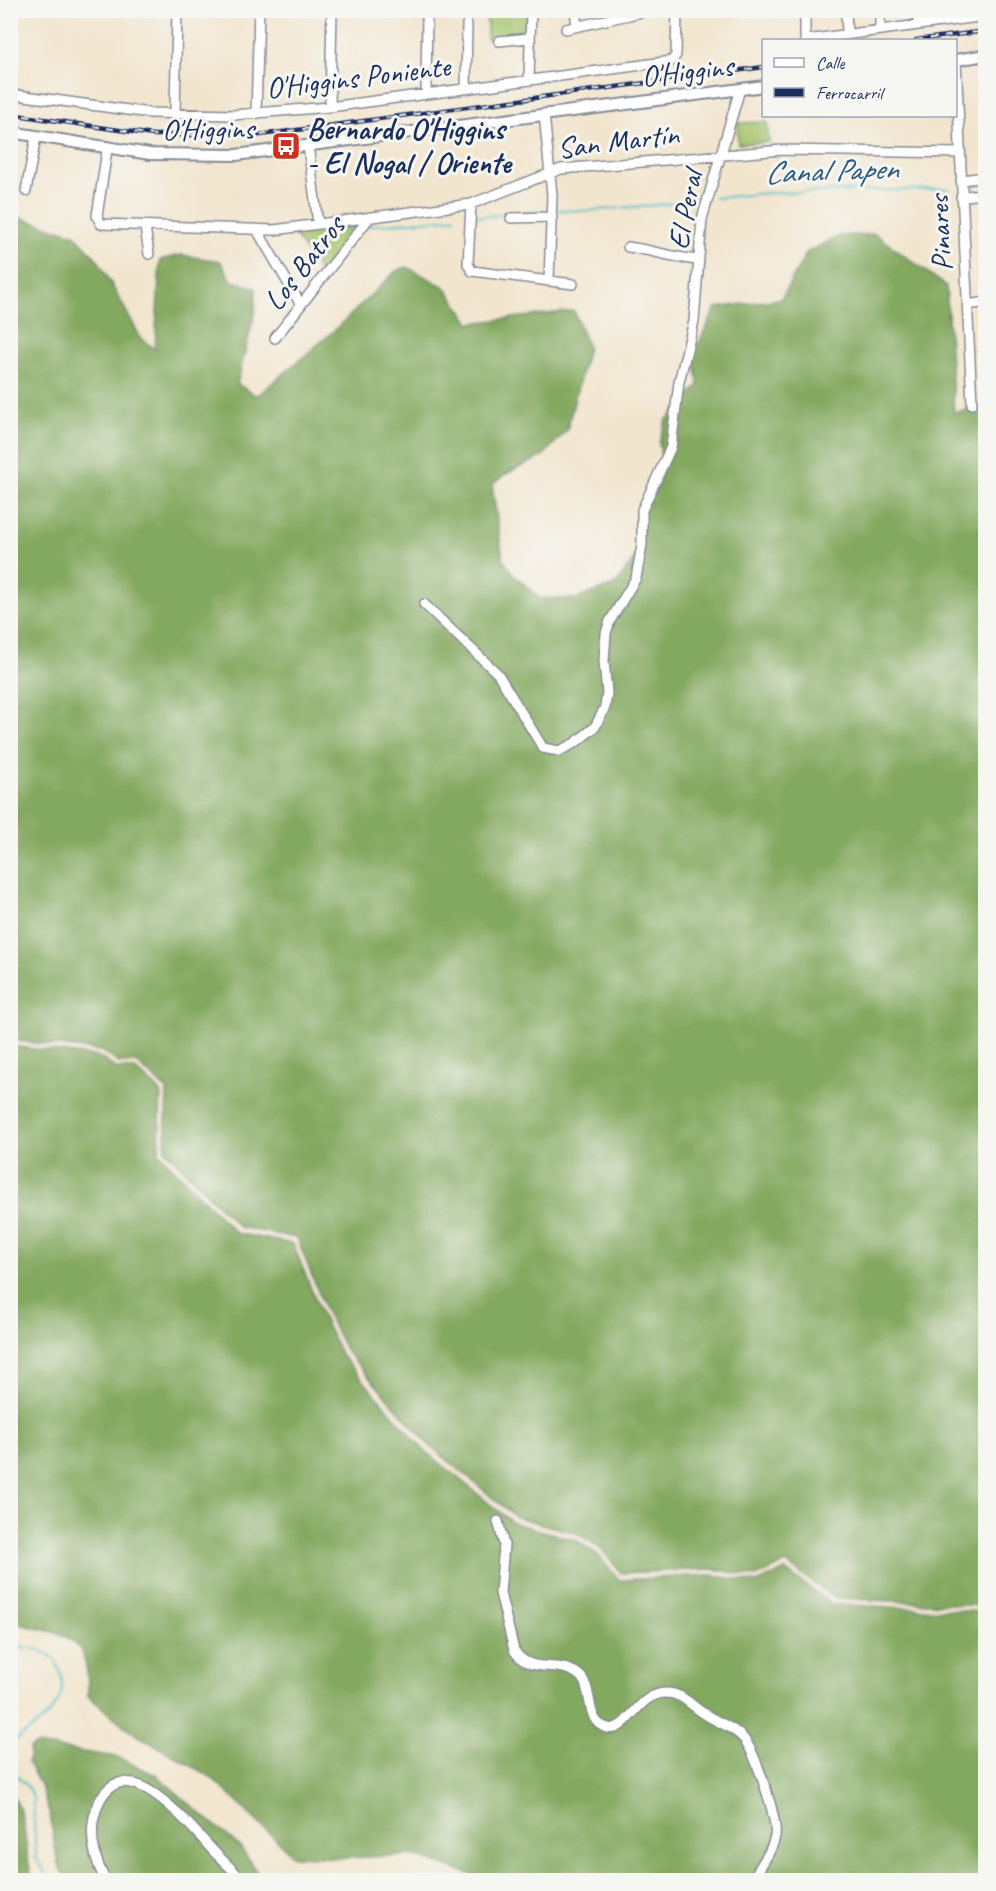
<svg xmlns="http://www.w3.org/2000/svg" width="996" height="1891" font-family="Caveat,sans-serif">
	<rect width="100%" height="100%" fill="#f6f6f2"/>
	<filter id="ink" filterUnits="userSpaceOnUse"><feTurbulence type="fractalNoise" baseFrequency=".0167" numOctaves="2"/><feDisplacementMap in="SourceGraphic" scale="12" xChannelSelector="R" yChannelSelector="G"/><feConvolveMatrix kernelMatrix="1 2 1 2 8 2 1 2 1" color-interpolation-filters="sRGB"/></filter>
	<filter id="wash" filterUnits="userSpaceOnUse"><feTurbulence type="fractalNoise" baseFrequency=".008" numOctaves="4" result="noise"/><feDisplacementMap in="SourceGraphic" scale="24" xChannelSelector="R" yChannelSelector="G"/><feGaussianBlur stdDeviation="1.35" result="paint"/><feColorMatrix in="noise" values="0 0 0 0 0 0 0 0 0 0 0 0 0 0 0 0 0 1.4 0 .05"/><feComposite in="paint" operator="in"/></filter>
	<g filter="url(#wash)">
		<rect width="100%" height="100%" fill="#f2e5ce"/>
		<path fill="#a4c26a" stroke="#607864" stroke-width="1.5" d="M487 11H528V33L487 39Z
			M767 122 769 142 738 144 737 123Z
			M360 223 321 274 294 234Z"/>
		<path fill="#83a85e" stroke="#4f6c5e" stroke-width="1.5" d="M10 215 74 234 98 260 141 338 155 349 160 260 180 255 220 261 232 281 256 288 255 312 237 384 257 396 336 329 396 271 407 267 445 287 470 323 574 311 588 347 567 430 543 456 506 474 492 485 503 559 513 574 540 598 576 599 616 584 640 551V512L658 487 663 468 659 443 666 421 699 385 693 354 716 308 781 299 807 252 839 236 875 234 946 286 954 413 986 404 985 1606 834 1598 786 1563 756 1577 713 1569 621 1573 601 1549 579 1534 516 1517 428 1444 346 1351 327 1314 297 1238 239 1227 165 1150 167 1090 137 1063H119L101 1051 11 1040Z
			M10 1046 99 1057 117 1069H135L161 1092 159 1153 236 1233 293 1244 322 1316 341 1355 423 1449 513 1523 576 1540 597 1554 619 1580 712 1575 757 1583 785 1570 832 1604 985 1612V1880H487L413 1855 345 1858 293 1856 211 1777 132 1732 88 1696C90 1630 64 1636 11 1622L10 1343 21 1325 19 1311H10Z
			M36 1745 117 1757 157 1776 240 1847 262 1880H76L63 1873 58 1864 50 1815 41 1787 28 1763 30 1748Z
			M10 1794C29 1810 23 1856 33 1880H11Z"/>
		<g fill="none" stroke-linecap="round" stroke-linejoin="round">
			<path stroke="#51bfc7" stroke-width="2" d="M968 186 986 183
				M715 198 768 193 949 189
				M558 210 586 211 692 202
				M475 217 544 211
				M366 226 455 218
				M323 232 355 227
				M10 1647C28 1647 39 1647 54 1658 79 1702 41 1722 10 1744
				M10 1770 28 1787 33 1798 36 1858 50 1880"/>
		</g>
	</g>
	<g filter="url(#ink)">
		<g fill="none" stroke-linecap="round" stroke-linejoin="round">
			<g stroke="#868a96" stroke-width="12">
				<path id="minor" d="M575 10 577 26
					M846 10 847 34
					M880 10V29
					M918 24V10
					M566 29 651 10
					M805 40V10
					M806 40 986 16
					M499 41 530 38
					M956 60 972 404
					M529 80 531 10
					M466 88 467 24
					M10 94 150 113 233 115 330 107 672 61 676 55 677 10
					M426 94 427 10
					M330 107 332 10
					M256 114 259 10
					M544 114 552 195 549 281
					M175 115 177 10
					M308 145 318 224
					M107 150 97 216 101 224 274 230 471 204 561 169 782 150 960 153
					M961 180 986 177
					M26 191 36 137
					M961 197 986 193
					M471 204 468 264 472 271 573 284
					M511 218 552 217
					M145 227 149 254
					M257 230 301 305
					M628 247C652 250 674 258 699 260
					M968 305 986 302
					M275 338 370 217
					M424 604 498 674 543 748 559 751 575 743 595 727 605 707 607 693 604 661 606 633 610 621 636 578 642 545V510L671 447 679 382 694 321 702 219 740 89
					M498 1521 504 1545 500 1593 514 1650C529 1676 559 1659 579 1675 595 1688 583 1723 608 1728 628 1733 637 1693 666 1693 683 1693 691 1706 705 1714 718 1723 732 1726 743 1738 755 1751 778 1819 775 1836 772 1852 760 1866 752 1880
					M105 1880C94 1858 88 1834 96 1810 119 1741 184 1819 207 1844 218 1857 231 1867 242 1880"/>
			</g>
			<g stroke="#868a96" stroke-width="14">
				<path id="tertiary" d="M956 60 986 55
					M10 132 150 154 236 155 764 86"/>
			</g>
			<use href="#minor" stroke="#fff" stroke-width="9"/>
			<use href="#tertiary" stroke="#fff" stroke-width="10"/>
			<g stroke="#1b2f5e" stroke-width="4.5">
				<path id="rail" d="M916 40 986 31
					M10 114 153 135H260L764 67"/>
			</g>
			<use href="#rail" stroke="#f6f6f2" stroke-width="2" stroke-dasharray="7" stroke-linecap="butt"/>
		</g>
	</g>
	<defs>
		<g id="bus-square" transform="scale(1.5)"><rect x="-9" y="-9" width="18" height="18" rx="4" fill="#c8321e" stroke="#f6f6f2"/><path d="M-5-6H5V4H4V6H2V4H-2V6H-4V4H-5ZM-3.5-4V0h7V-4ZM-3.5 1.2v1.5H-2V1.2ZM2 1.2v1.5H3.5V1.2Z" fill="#fff"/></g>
	</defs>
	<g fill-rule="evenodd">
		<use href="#bus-square" x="286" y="146"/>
	</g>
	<g text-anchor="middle" stroke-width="6" stroke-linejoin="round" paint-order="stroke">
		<g font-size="30" fill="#1b2f5e" stroke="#f6f6f2">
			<text transform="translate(687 71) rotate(-7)" y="10">O'Higgins</text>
			<text transform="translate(358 77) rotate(-7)" y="10">O'Higgins Poniente</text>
			<text transform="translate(208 129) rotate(-1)" y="10">O'Higgins</text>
			<text transform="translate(618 141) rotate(-7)" y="10">San Martín</text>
			<text transform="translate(685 210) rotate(-79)" y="10">El Peral</text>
			<text transform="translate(940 233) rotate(-93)" y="10">Pinares</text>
			<text transform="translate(304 263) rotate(-52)" y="10">Los Batros</text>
		</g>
		<g font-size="30" font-weight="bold" fill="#1b2f5e" stroke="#f6f6f2" text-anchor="start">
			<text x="307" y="139">Bernardo O'Higgins<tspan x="307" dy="34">- El Nogal / Oriente</tspan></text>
		</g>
		<g font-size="32" font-style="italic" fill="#2b5a7e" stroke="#f6f6f2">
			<text transform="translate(831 170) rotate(-2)" y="11">Canal Papen</text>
		</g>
	</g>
	<rect width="996" height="1891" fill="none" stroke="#f6f6f2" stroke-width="36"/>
	<rect x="762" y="39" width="195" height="78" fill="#f6f6f2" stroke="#9ea6b7" stroke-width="1.5"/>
	<rect x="774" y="58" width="30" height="9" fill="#ffffff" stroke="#9ea6b7" stroke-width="1.5"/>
	<text x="816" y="69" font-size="18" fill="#1b2f5e">Calle</text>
	<rect x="774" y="88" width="30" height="9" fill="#1b2f5e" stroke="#9ea6b7" stroke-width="1.5"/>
	<text x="816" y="99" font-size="18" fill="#1b2f5e">Ferrocarril</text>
</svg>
